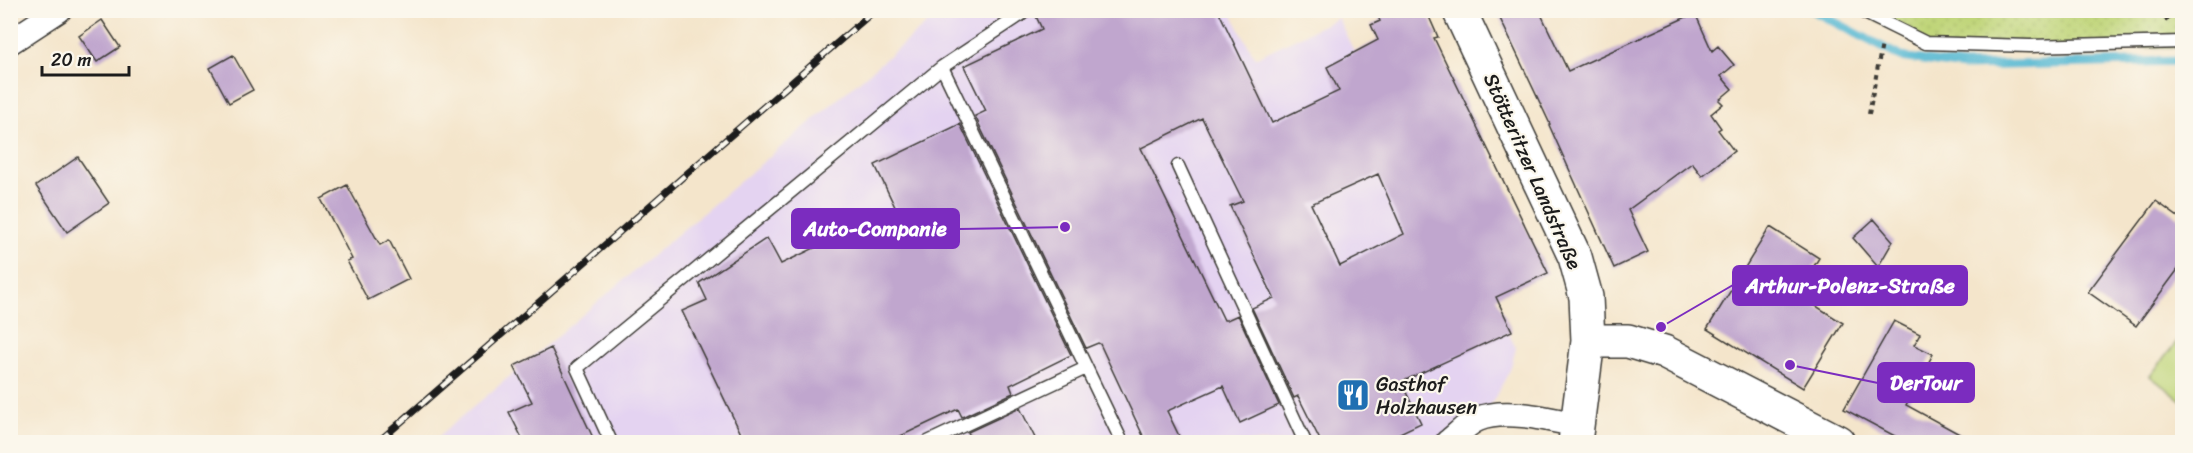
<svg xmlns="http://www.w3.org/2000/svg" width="2193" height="453" font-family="Sriracha,sans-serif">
	<defs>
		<pattern id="grass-dots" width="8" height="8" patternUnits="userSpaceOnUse" patternTransform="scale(1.5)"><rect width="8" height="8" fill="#c0d579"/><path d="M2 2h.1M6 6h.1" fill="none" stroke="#a4b668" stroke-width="1.8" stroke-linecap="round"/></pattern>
	</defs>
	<rect width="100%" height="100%" fill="#fbf7ec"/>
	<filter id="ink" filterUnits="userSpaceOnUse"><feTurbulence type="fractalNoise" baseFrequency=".0167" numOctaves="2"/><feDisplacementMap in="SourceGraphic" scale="12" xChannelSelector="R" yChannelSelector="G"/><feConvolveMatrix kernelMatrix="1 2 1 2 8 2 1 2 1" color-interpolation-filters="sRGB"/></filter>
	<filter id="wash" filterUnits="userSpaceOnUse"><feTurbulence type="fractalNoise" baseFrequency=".008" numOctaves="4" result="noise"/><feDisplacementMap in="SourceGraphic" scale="24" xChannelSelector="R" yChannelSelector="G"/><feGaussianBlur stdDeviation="1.35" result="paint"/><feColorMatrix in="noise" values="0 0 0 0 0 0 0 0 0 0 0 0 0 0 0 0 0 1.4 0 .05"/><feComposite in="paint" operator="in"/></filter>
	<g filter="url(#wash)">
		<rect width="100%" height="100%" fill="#f4e5cb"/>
		<path fill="#e4d3f1" d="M942 11H1230L1255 58 1338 18 1428 207 1443 204 1516 348 1510 370 1479 427 1460 442H432Z"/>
		<path fill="url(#grass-dots)" stroke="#6e784a" stroke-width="1.5" d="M1861 11H2182V47L1929 51Z"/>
		<path fill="#c0d579" stroke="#6e784a" stroke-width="1.5" d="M2182 335V401L2150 376Z"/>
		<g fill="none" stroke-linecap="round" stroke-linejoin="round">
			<path stroke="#53b7d2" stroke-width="9" d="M1812 10 1901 57 1964 66 2182 61"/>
		</g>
		<g id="blocks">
			<path fill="#c0a6ce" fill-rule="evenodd" d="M1033 10H1218L1272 123 1339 91 1327 67 1378 40 1371 25 1380 21 1375 10H1426L1438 37 1434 38 1548 273 1496 297 1512 331 1401 382 1421 423 1381 442H1321L1298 396 1294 398 1252 308 1274 298 1230 206 1243 201 1202 118 1141 148 1224 320H1227L1238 315 1279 405 1240 423 1223 386 1167 411 1182 442H1146L1100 344 1098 343 1086 348 975 116 986 111 964 66 1042 29ZM1378 174 1404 234 1340 266 1311 204Z
				M1496 10H1539L1568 71 1695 13 1712 51 1718 46 1734 65 1721 76 1732 89 1719 100 1723 104 1711 114 1721 128 1718 130 1734 151 1702 176 1692 163 1628 210 1648 252 1614 268 1549 125 1550 124Z
				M102 20 120 47 97 62 79 36Z
				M233 55 253 90 229 103 210 68Z
				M960 124 1071 355 1010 385 1013 393 962 417 958 409 888 442H745L682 311 707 300 699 283 767 238 781 264 896 209 875 165Z
				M78 157 109 203 67 232 36 186Z
				M347 185 380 245 389 240 409 279 368 300 347 261 352 259 321 199Z
				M2156 201 2182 220V264L2136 326 2088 292Z
				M1874 219 1893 241 1878 267 1853 238Z
				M1770 227 1819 258 1797 294 1843 323 1803 388 1707 329Z
				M1894 321 1920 334 1914 345 1933 354 1906 405 1974 442H1906L1844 409Z
				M551 348 595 442H524L509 412 532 402 514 366Z
				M1020 408 1037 442H973L968 432Z"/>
		</g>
	</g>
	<g filter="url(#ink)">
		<use href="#blocks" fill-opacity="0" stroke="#3c3a36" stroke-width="1.5"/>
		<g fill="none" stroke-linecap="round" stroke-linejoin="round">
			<g stroke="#3c3a36" stroke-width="15">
				<path id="lane" d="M1859 10 1926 43 2030 46 2182 42
					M942 67 1022 14
					M1178 166 1305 442
					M611 442 577 368 942 67 1122 442
					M928 442 1086 368"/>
			</g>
			<g stroke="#3c3a36" stroke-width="27">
				<path id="street" d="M10 42 59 10
					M1448 442C1457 435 1468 423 1478 419 1505 408 1549 419 1577 425"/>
			</g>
			<g stroke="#3c3a36" stroke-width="36">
				<path id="secondary" d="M1459 10 1575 257 1586 297 1588 341 1575 442
					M1588 341H1628L1664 352 1838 442"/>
			</g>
			<path stroke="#3c3a36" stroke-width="4" stroke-dasharray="4.5 4.5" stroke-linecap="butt" d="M2165 21 2177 10
				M1869 114 1882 44"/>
			<use href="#lane" stroke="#fff" stroke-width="12"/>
			<use href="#street" stroke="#fff" stroke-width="24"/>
			<use href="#secondary" stroke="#fff" stroke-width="33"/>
			<g stroke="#1c1c1c" stroke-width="7">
				<path id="rail" d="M378 442 875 10"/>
			</g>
			<use href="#rail" stroke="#fbf7ec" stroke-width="4.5" stroke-dasharray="14" stroke-linecap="butt"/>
		</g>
	</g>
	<defs>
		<g id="restaurant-square" transform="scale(1.725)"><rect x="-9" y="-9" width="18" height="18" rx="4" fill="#1f6fb2" stroke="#fbf7ec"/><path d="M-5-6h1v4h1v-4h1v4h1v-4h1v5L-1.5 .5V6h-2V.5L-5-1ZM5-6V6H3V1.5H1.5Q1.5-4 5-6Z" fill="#fff"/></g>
	</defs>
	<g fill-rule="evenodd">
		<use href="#restaurant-square" x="1353" y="395"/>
	</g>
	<g text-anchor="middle" stroke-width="4.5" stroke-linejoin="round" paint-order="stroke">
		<g font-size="20" fill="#1c1c1c" stroke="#fbf7ec">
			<text transform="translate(1533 171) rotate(66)" y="7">Stötteritzer Landstraße</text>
		</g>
		<g font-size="20" fill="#1c1c1c" stroke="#fbf7ec" text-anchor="start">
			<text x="1376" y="391">Gasthof<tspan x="1376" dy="23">Holzhausen</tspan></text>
		</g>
	</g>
	<path fill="none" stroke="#7b2cbf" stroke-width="2" d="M1065 227L959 229M1661 327L1733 285M1790 365L1878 383"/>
	<g fill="#7b2cbf" stroke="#fbf7ec" stroke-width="2">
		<circle cx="1065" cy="227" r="6"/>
		<circle cx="1661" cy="327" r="6"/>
		<circle cx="1790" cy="365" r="6"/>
	</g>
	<g fill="#7b2cbf" stroke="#7b2cbf" stroke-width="2">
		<rect x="792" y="209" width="167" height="39" rx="6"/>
		<rect x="1733" y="266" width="234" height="39" rx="6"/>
		<rect x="1878" y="363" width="96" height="39" rx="6"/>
	</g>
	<g font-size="21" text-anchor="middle" font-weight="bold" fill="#fff">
		<text x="875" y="236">Auto-Companie</text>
		<text x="1850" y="293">Arthur-Polenz-Straße</text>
		<text x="1926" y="390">DerTour</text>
	</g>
	<rect width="2193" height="453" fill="none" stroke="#fbf7ec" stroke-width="36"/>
	<path d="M42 66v9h87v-9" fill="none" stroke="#1c1c1c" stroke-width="3"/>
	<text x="51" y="66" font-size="18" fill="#1c1c1c" stroke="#fbf7ec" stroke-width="4.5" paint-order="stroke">20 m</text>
</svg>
